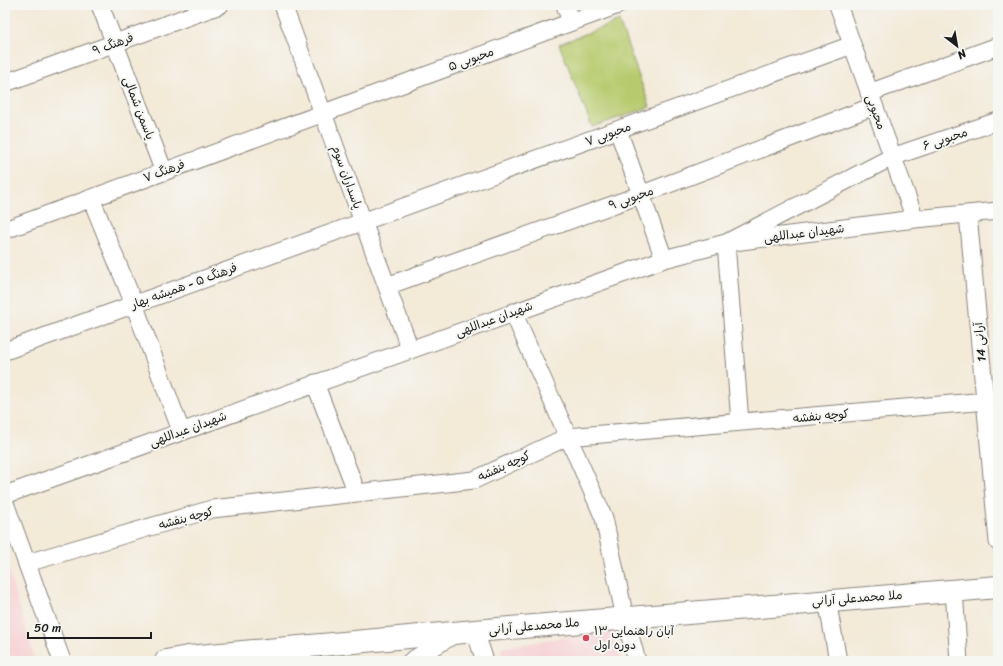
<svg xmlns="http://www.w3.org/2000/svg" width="1003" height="666" font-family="Sriracha,'Playpen Sans Arabic',sans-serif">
	<rect width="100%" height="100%" fill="#f6f6f2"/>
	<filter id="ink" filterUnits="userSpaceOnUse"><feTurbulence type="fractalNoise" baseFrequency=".025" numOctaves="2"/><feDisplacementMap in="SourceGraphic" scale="8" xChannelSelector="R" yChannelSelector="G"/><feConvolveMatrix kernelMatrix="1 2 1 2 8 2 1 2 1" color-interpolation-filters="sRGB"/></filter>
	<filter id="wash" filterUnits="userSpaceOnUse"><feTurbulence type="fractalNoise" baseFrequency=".012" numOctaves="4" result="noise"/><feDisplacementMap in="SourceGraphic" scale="16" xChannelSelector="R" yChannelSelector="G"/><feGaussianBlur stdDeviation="0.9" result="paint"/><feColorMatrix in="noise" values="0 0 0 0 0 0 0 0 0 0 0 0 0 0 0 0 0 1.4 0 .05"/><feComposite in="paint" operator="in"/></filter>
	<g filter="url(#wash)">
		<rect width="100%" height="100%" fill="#f3ead8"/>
		<path fill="#f7cfd1" d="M5 558 34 657 21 661H5Z
			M612 629 621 661H504L500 648Z"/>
		<path fill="#b7ca6d" stroke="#6a7344" d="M619 21 650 107 592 127 559 44Z"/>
	</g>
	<g filter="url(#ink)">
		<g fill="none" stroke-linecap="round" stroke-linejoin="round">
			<g stroke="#88837a" stroke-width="19">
				<path id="street" d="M100 5 164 172
					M283 5 410 349
					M565 5 571 22
					M838 5 915 219
					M5 83 220 5
					M869 93 998 46
					M618 130 664 259
					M91 198 134 304 181 431
					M968 214 998 542
					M5 230 618 5
					M387 286 640 195 874 106
					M513 312 604 518 625 618 637 661
					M5 351 852 45
					M315 383 357 493
					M740 422 726 243 892 157 998 121
					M5 495 664 259 726 243 915 219 998 211
					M5 503 62 661
					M27 563 212 509 474 480 567 437 998 400
					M954 591 959 661
					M827 600 838 661
					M475 631 485 661
					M411 661 455 634"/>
			</g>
			<g stroke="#88837a" stroke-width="24">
				<path id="secondary" d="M166 661 188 657 475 631 998 587"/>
			</g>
			<use href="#street" stroke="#fff" stroke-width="17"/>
			<use href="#secondary" stroke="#fff" stroke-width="22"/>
		</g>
	</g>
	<circle fill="#d1495b" stroke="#f6f6f2" stroke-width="1.5" cx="586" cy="638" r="4"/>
	<g text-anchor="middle" stroke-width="4" stroke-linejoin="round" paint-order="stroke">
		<g font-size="12" fill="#1c1c1c" stroke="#f6f6f2">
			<text transform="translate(113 44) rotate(-20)" y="4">فرهنگ ۹</text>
			<text transform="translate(471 59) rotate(-20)" y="4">محبوبی ۵</text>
			<text transform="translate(139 108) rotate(69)" y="4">یاسمن شمالی</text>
			<text transform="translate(876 112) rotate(70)" y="4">محبوبی</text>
			<text transform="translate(608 134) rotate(-20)" y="4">محبوبی ۷</text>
			<text transform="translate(945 139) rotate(-19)" y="4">محبوبی ۶</text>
			<text transform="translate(164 171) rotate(-20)" y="4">فرهنگ ۷</text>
			<text transform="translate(347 177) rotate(70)" y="4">پاسداران سوم</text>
			<text transform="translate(631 198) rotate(-20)" y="4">محبوبی ۹</text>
			<text transform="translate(804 233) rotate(-7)" y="4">شهیدان عبداللهی</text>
			<text transform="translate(184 286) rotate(-20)" y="4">فرهنگ ۵ - همیشه بهار</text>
			<text transform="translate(494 319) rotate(-20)" y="4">شهیدان عبداللهی</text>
			<text transform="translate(980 342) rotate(-95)" y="4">آرانی 14</text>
			<text transform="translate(821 416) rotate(-5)" y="4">کوچه بنفشه</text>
			<text transform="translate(188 429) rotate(-20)" y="4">شهیدان عبداللهی</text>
			<text transform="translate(504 466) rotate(-24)" y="4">کوچه بنفشه</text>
			<text transform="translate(186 518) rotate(-15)" y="4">کوچه بنفشه</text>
			<text transform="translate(857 598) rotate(-4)" y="4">ملا محمدعلی آرانی</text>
			<text transform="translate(534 626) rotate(-5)" y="4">ملا محمدعلی آرانی</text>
		</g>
		<g font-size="12" fill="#1c1c1c" stroke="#f6f6f2" text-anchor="start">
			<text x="594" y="635">۱۳ آبان راهنمایی<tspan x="594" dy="14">دوره اول</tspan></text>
		</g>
	</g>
	<rect width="1003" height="666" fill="none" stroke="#f6f6f2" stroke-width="20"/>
	<g transform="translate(957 46) rotate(149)" stroke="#f6f6f2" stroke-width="3" paint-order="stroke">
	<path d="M0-3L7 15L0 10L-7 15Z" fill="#1c1c1c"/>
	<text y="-6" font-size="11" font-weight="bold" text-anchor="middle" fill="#1c1c1c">N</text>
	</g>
	<path d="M28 632v6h123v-6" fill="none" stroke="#1c1c1c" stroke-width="2"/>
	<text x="34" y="632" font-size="12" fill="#1c1c1c" stroke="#f6f6f2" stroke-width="3" paint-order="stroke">50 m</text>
</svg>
